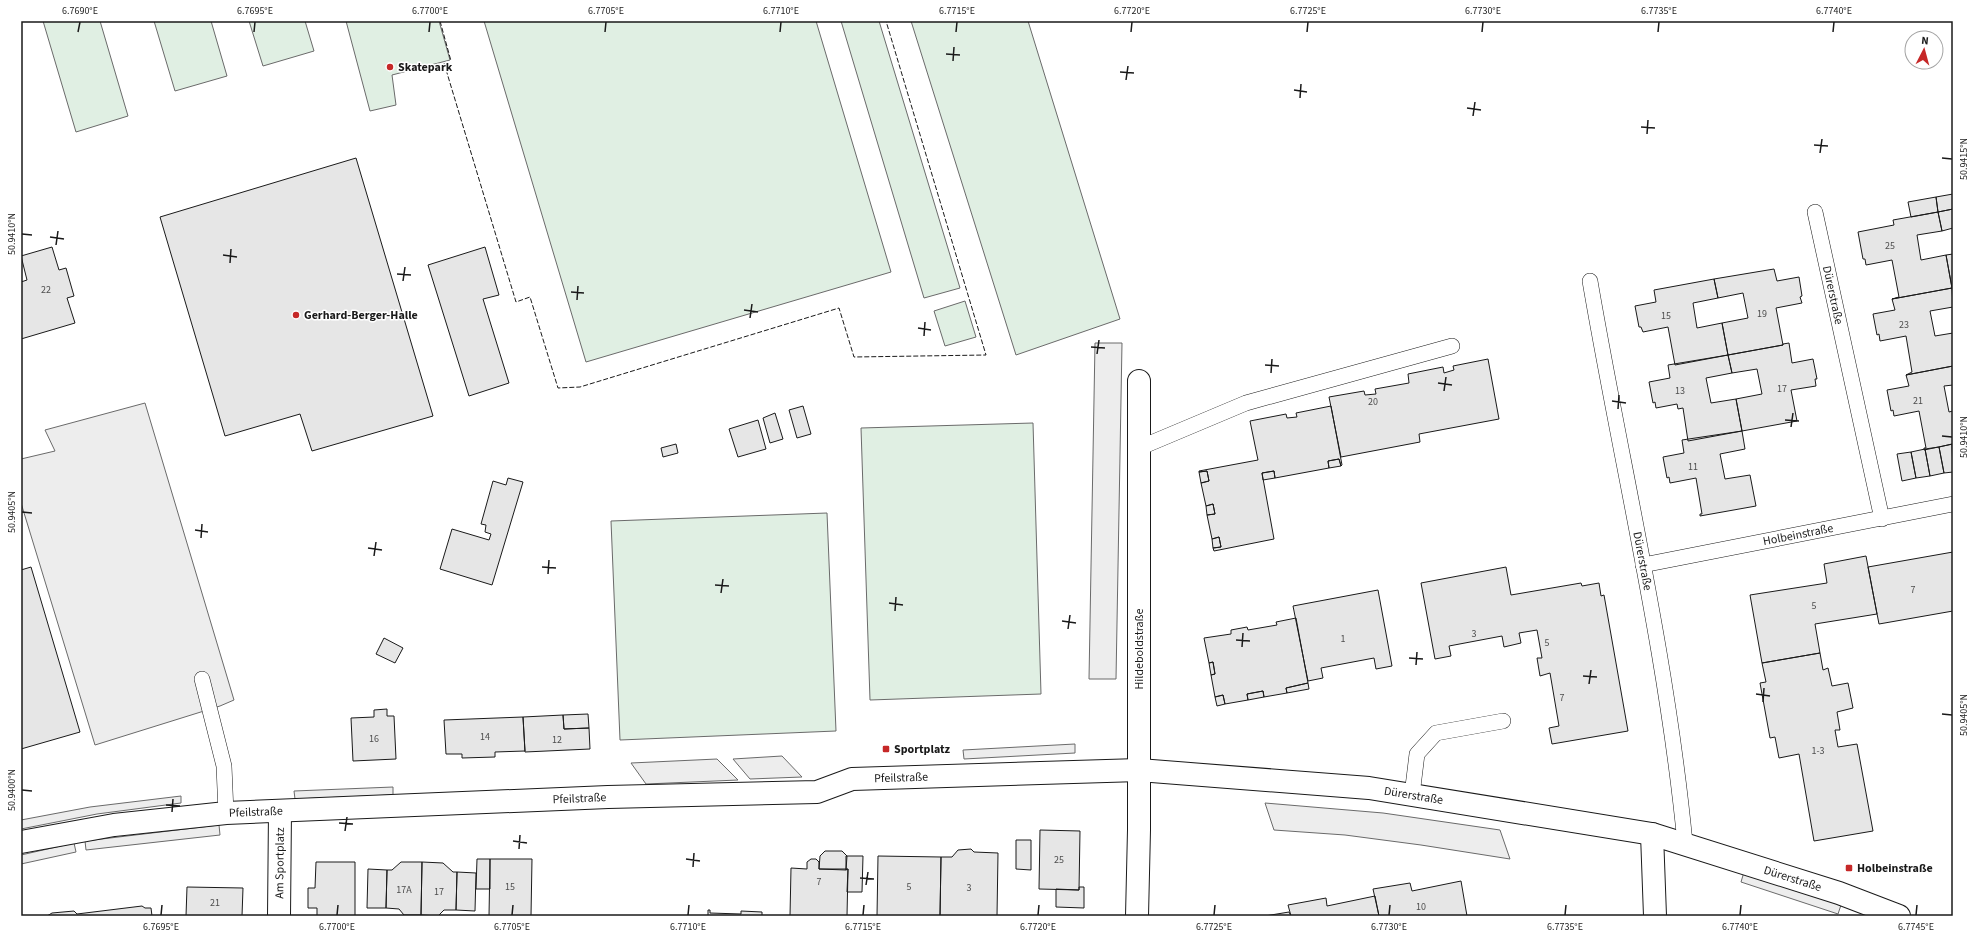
<svg xmlns="http://www.w3.org/2000/svg" width="1974" height="937" font-family="'Source Sans 3',sans-serif">
	<rect width="100%" height="100%" fill="#fff"/>
	<path fill="#e0efe3" stroke="#6a6a6a" d="M43 21H100L128 116 76 132Z
		M154 21H211L227 76 175 91Z
		M249 21H305L314 51 263 66Z
		M346 21H439L450 60 392 75 396 105 370 111Z
		M484 21H816L891 272 586 362Z
		M841 21H879L960 288 924 298Z
		M911 21H1028L1120 319 1016 355Z
		M965 301 976 337 945 346 934 311Z
		M1033 423 1041 694 870 700 861 428Z
		M827 513 836 731 620 740 611 521Z"/>
	<path fill="#ededed" stroke="#6a6a6a" d="M1095 343H1122L1116 679H1089Z
		M145 403 234 700 220 706 95 745 21 503V459L55 451 45 430Z
		M1075 744V753L964 759 963 750Z
		M782 756 802 777 750 779 733 759Z
		M717 759 738 780 646 784 631 763Z
		M393 787V795L295 799 294 791Z
		M181 796V803L97 814 21 829V820L90 807Z
		M1265 803 1383 813 1500 830 1510 859 1421 845 1345 835 1274 830Z
		M219 825 220 835 86 850 85 841Z
		M74 843 76 852 21 864V855Z
		M1744 872 1841 905 1838 914 1741 882Z"/>
	<path fill="#e6e6e6" stroke="#1a1a1a" d="M356 158 433 416 312 451 300 414 225 436 160 217Z
		M1953 194V209L1938 212 1936 197Z
		M1936 197 1938 212 1911 217 1908 202Z
		M1953 209V228L1942 231 1938 212Z
		M1938 212 1942 231 1917 235 1921 260 1946 255 1952 288 1892 299 1899 297 1892 260 1866 265 1865 259H1863L1858 232 1894 225 1893 220Z
		M52 247 59 270 66 268 74 296 67 298 75 323 21 339V282L27 280 21 256Z
		M485 247 499 295 483 299 509 383 469 396 428 265Z
		M1953 254V288H1952L1946 255Z
		M1774 269 1777 281 1799 277 1802 296 1800 297 1802 303 1776 308 1783 345 1728 355 1722 323 1748 318 1743 293 1718 298 1714 279Z
		M1714 279 1718 298 1693 303 1697 328 1722 323 1728 355 1675 365 1668 327 1643 332 1641 327H1639L1635 306 1656 302 1654 290Z
		M1952 288 1953 307 1930 311 1935 336 1953 333V366L1906 375 1912 372 1906 336 1880 341 1879 334 1877 335 1873 314 1895 310 1892 299Z
		M1789 343 1792 363 1813 359 1817 379H1815L1816 386 1791 390 1797 421 1742 431 1736 399 1762 394 1757 369 1732 373 1728 355 1783 345V344Z
		M1728 355 1732 373 1706 378 1711 403 1736 399 1742 431 1688 441 1683 408 1678 409 1677 404 1656 408 1655 402 1653 403 1649 382 1670 378 1668 365Z
		M1488 359 1499 419 1419 434 1420 442 1341 457 1329 397 1364 391 1365 395 1376 394 1375 389 1409 383 1408 374 1443 367 1444 373 1454 370 1453 366Z
		M1953 366V385L1944 386 1949 412 1953 411V444L1924 450V448H1926L1919 411 1894 416 1893 410 1891 411 1887 390 1909 386 1906 375Z
		M803 406 811 434 797 438 789 410Z
		M1331 406 1342 465 1341 466 1339 459 1328 461 1329 468 1275 478 1274 471 1262 473 1274 539 1214 551 1213 548 1221 547 1219 537 1212 539 1207 515 1215 514 1213 504 1206 506 1201 483 1209 481 1207 471 1199 472V471L1258 460 1250 421 1286 414 1287 418 1297 417 1296 413Z
		M775 413 783 439 770 443 763 418Z
		M758 420 766 449 738 457 729 429Z
		M1742 431 1745 449 1720 454 1725 479 1750 475 1756 506 1700 516V514H1702L1696 478 1670 483 1669 477 1667 478 1663 457 1684 453 1682 440Z
		M676 444 678 453 663 457 661 448Z
		M1952 444 1953 472 1944 473 1939 447Z
		M1939 447 1944 473 1930 476 1925 449Z
		M1925 449 1930 476 1916 478 1911 452Z
		M1911 452 1916 478 1902 481 1897 454Z
		M1339 459 1341 466 1329 468 1328 461Z
		M1207 471 1209 481 1201 483 1199 472Z
		M1274 471 1275 478 1263 480 1262 473Z
		M508 478 523 482 492 585 440 569 452 529 489 540 491 534 485 532 486 525 481 524 493 481 506 485Z
		M1213 504 1215 514 1207 515 1206 506Z
		M1219 537 1221 547 1213 548 1212 539Z
		M1953 552V611L1879 624 1868 567Z
		M1866 556 1877 614 1815 624 1820 653 1762 663 1750 595 1827 583 1824 564Z
		M31 567 80 732 21 749V570Z
		M1506 567 1511 595 1581 583 1582 586 1599 583 1601 596 1604 595 1628 731 1552 744 1549 728 1559 726 1550 673 1540 676 1537 658H1542L1537 630 1519 633 1521 643 1504 647 1502 636 1449 646 1451 656 1435 659 1421 583Z
		M1378 590 1392 666 1376 669 1374 658 1321 668 1323 678 1308 681 1293 606Z
		M1296 618 1308 683 1286 688 1287 693 1264 697 1263 691 1247 694 1248 700 1225 704 1223 695 1215 697 1211 675 1215 674 1213 662 1209 663 1204 638 1231 634V630L1247 627 1248 630 1277 625 1276 622Z
		M384 638 403 648 395 663 376 654Z
		M1820 653 1823 670 1828 668 1832 686 1848 683 1853 708 1837 712 1840 730H1835L1838 747 1857 744 1873 831 1814 841 1799 754 1779 758 1775 737 1770 738 1760 683 1766 682 1762 663Z
		M1213 662 1215 674 1211 675 1209 663Z
		M1308 683 1309 689 1287 693 1286 688Z
		M1263 691 1264 697 1248 700 1247 694Z
		M1223 695 1225 704 1217 706 1215 697Z
		M387 709V716H394L396 759 353 761 351 718 374 717V710Z
		M588 714 589 728 564 729 563 715Z
		M563 715 564 729 589 728 590 749 525 752 523 717Z
		M523 717 525 751 495 752V757L462 758V754H446L444 720Z
		M1040 830 1080 831 1079 890 1039 889Z
		M1016 840H1031V870L1016 869Z
		M971 849 974 852 998 853 997 916H940L941 857H952L958 850Z
		M825 851H842L847 856 846 870 819 869 820 856Z
		M846 856H863L862 892H847L848 869 846 870Z
		M878 856 941 857 940 916H877Z
		M477 859H490V889H476Z
		M490 859H532L531 916H489Z
		M811 859H816L819 862V869H848L847 916H790L791 868 807 869V862Z
		M316 862H355V916H317V908H308V888H315Z
		M401 862H422L421 915H404L399 909 386 908 387 870H392Z
		M422 862 443 863 453 872H457L456 910H444L438 916 421 915Z
		M368 869 387 870 386 908H367Z
		M457 872 476 873 475 911 456 910Z
		M1461 881 1467 916H1379L1373 889 1410 883 1412 891Z
		M187 887 243 888 242 916H186Z
		M1079 887H1084V908L1056 907V889L1079 890Z
		M1375 896 1379 916H1291L1288 905 1326 898 1327 906Z
		M142 906 145 908H151L152 916H47L52 913 74 911 77 914Z
		M708 910H710V913L741 914V911L762 912V916H708Z
		M1289 912 1291 916H1265Z"/>
	<g fill="none" stroke-linecap="round" stroke-linejoin="round">
		<g stroke="#1a1a1a" stroke-width="16">
			<g id="lane">
				<path id="s1" d="M1815 212 1882 519"/>
				<path id="s2" d="M1590 281C1622 468 1667 654 1685 843"/>
				<path d="M1139 448 1246 403 1452 346"/>
				<path id="s3" d="M1643 565 1953 504"/>
				<path d="M202 679 224 766 226 813"/>
				<path d="M1412 795 1417 754 1436 733 1503 721"/>
			</g>
		</g>
		<g stroke="#1a1a1a" stroke-width="24">
			<g id="street">
				<path d="M1652 834 1655 916"/>
				<path id="s4" d="M21 842 114 825 226 813 608 797 817 792 852 779 1139 770 1369 788 1652 834 1839 893 1899 916"/>
				<path id="s5" d="M279 916 280 811"/>
				<path d="M1137 916 1139 830V381"/>
			</g>
		</g>
		<use href="#lane" stroke="#fff" stroke-width="15"/>
		<use href="#street" stroke="#fff" stroke-width="22"/>
		<path stroke="#1a1a1a" stroke-width="1" stroke-dasharray="5 2" stroke-linecap="butt" d="M440 21 451 61
			M444 63 516 302 530 297 558 388 580 387 839 308 854 357 986 355 886 21"/>
	</g>
	<path fill="none" stroke="#1a1a1a" stroke-width="1.5" d="M78 32 80 22M254 32 255 22M429 32 430 22M605 32 606 22M780 32 781 22M956 32 957 22M1131 32 1132 22M1307 32 1308 22M1482 32 1483 22M1658 32 1659 22M1833 32 1834 22M946 54 960 55M953 61 954 47M1120 72 1134 73M1126 80 1128 66M1294 90 1307 92M1300 98 1301 84M1467 108 1481 110M1473 116 1475 102M1641 127 1655 128M1647 134 1648 120M1814 145 1828 146M1820 153 1822 139M1942 158 1952 159M22 234 32 235M50 237 64 239M56 245 58 231M223 255 237 257M230 263 231 249M397 274 411 275M403 281 405 267M571 292 584 293M577 300 578 286M744 310 758 312M750 318 752 304M918 328 931 330M924 336 925 322M1091 347 1105 348M1097 354 1099 340M1265 365 1279 366M1271 373 1272 359M1438 383 1452 385M1444 391 1446 377M1612 401 1626 403M1618 409 1619 395M1785 420 1799 421M1791 427 1793 413M1942 436 1952 437M22 512 32 513M195 530 208 532M201 538 202 524M368 548 382 550M374 556 376 542M542 567 556 568M548 574 549 560M715 585 729 586M721 593 723 579M889 603 903 605M895 611 896 597M1062 621 1076 623M1068 629 1070 615M1236 640 1250 641M1242 647 1243 633M1409 658 1423 659M1416 665 1417 652M1583 676 1597 677M1589 684 1591 670M1756 694 1770 696M1763 702 1764 688M1942 714 1952 715M22 790 32 791M166 805 180 806M172 812 173 799M339 823 353 824M345 831 347 817M513 841 527 843M519 849 520 835M686 859 700 861M693 867 694 853M860 878 874 879M866 885 868 872M161 915 162 905M337 915 338 905M512 915 513 905M688 915 689 905M863 915 864 905M1038 915 1039 905M1214 915 1215 905M1389 915 1390 905M1565 915 1566 905M1740 915 1741 905M1916 915 1917 905"/>
	<g fill="#c62828" stroke="#fff" stroke-width="1.5">
		<circle cx="390" cy="67" r="4"/>
		<circle cx="296" cy="315" r="4"/>
		<rect x="882" y="745" width="8" height="8" rx="2"/>
		<rect x="1845" y="864" width="8" height="8" rx="2"/>
	</g>
	<g text-anchor="middle" stroke-width="3" stroke-linejoin="round" paint-order="stroke">
		<g font-size="10" fill="#4d4d4d">
			<text x="1890" y="249">25</text>
			<text x="46" y="293">22</text>
			<text x="1762" y="317">19</text>
			<text x="1666" y="319">15</text>
			<text x="1904" y="328">23</text>
			<text x="1782" y="392">17</text>
			<text x="1680" y="394">13</text>
			<text x="1918" y="404">21</text>
			<text x="1373" y="405">20</text>
			<text x="1693" y="470">11</text>
			<text x="1913" y="593">7</text>
			<text x="1814" y="609">5</text>
			<text x="1474" y="637">3</text>
			<text x="1343" y="642">1</text>
			<text x="1547" y="646">5</text>
			<text x="1562" y="701">7</text>
			<text x="485" y="740">14</text>
			<text x="374" y="742">16</text>
			<text x="557" y="743">12</text>
			<text x="1818" y="754">1-3</text>
			<text x="1059" y="863">25</text>
			<text x="819" y="885">7</text>
			<text x="510" y="890">15</text>
			<text x="909" y="890">5</text>
			<text x="969" y="891">3</text>
			<text x="404" y="893">17A</text>
			<text x="439" y="895">17</text>
			<text x="215" y="906">21</text>
			<text x="1421" y="910">10</text>
		</g>
		<g font-size="12" font-weight="bold" fill="#1a1a1a" stroke="#fff" text-anchor="start">
			<text x="398" y="71">Skatepark</text>
			<text x="304" y="319">Gerhard-Berger-Halle</text>
			<text x="894" y="753">Sportplatz</text>
			<text x="1857" y="872">Holbeinstraße</text>
		</g>
		<g font-size="12" fill="#1a1a1a" stroke="#fff">
			<text dy="4" stroke="none"><textPath href="#s1" startOffset="85">Dürerstraße</textPath></text>
			<text dy="4" stroke="none"><textPath href="#s3" startOffset="158">Holbeinstraße</textPath></text>
			<text dy="4" stroke="none"><textPath href="#s2" startOffset="285">Dürerstraße</textPath></text>
			<text transform="translate(1139 649) rotate(-90)" y="4">Hildeboldstraße</text>
			<text dy="4" stroke="none"><textPath href="#s4" startOffset="885">Pfeilstraße</textPath></text>
			<text dy="4" stroke="none"><textPath href="#s4" startOffset="1399">Dürerstraße</textPath></text>
			<text dy="4" stroke="none"><textPath href="#s4" startOffset="561">Pfeilstraße</textPath></text>
			<text dy="4" stroke="none"><textPath href="#s4" startOffset="237">Pfeilstraße</textPath></text>
			<text dy="4" stroke="none"><textPath href="#s5" startOffset="53">Am Sportplatz</textPath></text>
			<text dy="4" stroke="none"><textPath href="#s4" startOffset="1788">Dürerstraße</textPath></text>
		</g>
	</g>
	<rect width="1974" height="937" fill="none" stroke="#ffffff" stroke-width="44"/>
	<g transform="translate(1924 50) rotate(6)"><circle r="19" fill="#ffffff" stroke="#a3a3a3"/>
	<path d="M0-3L7 15L0 10L-7 15Z" fill="#c62828"/>
	<text y="-6" font-size="11" font-weight="bold" text-anchor="middle" fill="#1a1a1a">N</text>
	</g>
	<rect x="22" y="22" width="1930" height="893" fill="none" stroke="#1a1a1a" stroke-width="1.5"/>
	<g font-size="10" text-anchor="middle" fill="#1a1a1a">
		<text x="80" y="14">6.7690°E</text>
		<text x="255" y="14">6.7695°E</text>
		<text x="430" y="14">6.7700°E</text>
		<text x="606" y="14">6.7705°E</text>
		<text x="781" y="14">6.7710°E</text>
		<text x="957" y="14">6.7715°E</text>
		<text x="1132" y="14">6.7720°E</text>
		<text x="1308" y="14">6.7725°E</text>
		<text x="1483" y="14">6.7730°E</text>
		<text x="1659" y="14">6.7735°E</text>
		<text x="1834" y="14">6.7740°E</text>
		<text transform="translate(1963 159) rotate(-90)" y="4">50.9415°N</text>
		<text transform="translate(11 234) rotate(-90)" y="4">50.9410°N</text>
		<text transform="translate(1963 437) rotate(-90)" y="4">50.9410°N</text>
		<text transform="translate(11 512) rotate(-90)" y="4">50.9405°N</text>
		<text transform="translate(1963 715) rotate(-90)" y="4">50.9405°N</text>
		<text transform="translate(11 790) rotate(-90)" y="4">50.9400°N</text>
		<text x="161" y="930">6.7695°E</text>
		<text x="337" y="930">6.7700°E</text>
		<text x="512" y="930">6.7705°E</text>
		<text x="688" y="930">6.7710°E</text>
		<text x="863" y="930">6.7715°E</text>
		<text x="1038" y="930">6.7720°E</text>
		<text x="1214" y="930">6.7725°E</text>
		<text x="1389" y="930">6.7730°E</text>
		<text x="1565" y="930">6.7735°E</text>
		<text x="1740" y="930">6.7740°E</text>
		<text x="1916" y="930">6.7745°E</text>
	</g>
</svg>
